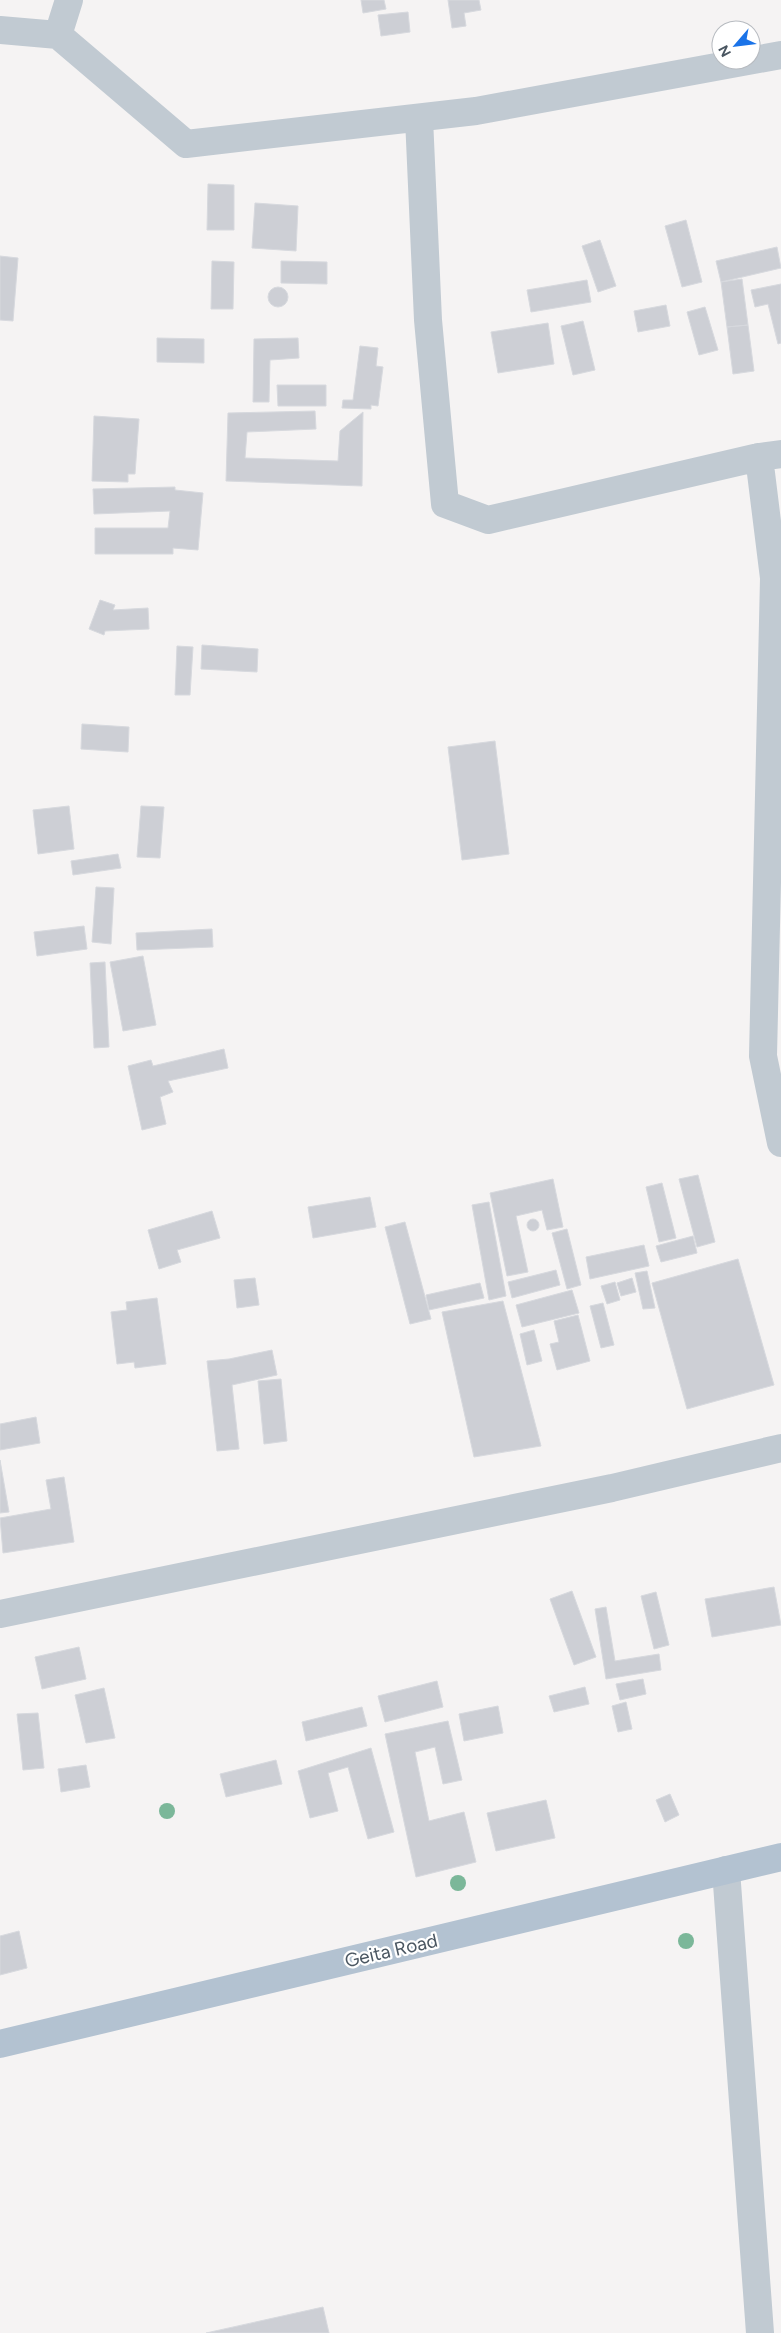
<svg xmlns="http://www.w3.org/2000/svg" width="781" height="2333" font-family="Figtree,sans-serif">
	<rect width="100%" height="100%" fill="#f5f3f3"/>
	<path fill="#cdcfd5" stroke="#d7d9de" d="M361 0H384L386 9 363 13Z
		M448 0H479L481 10 464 13 466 26 452 28Z
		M408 12 410 32 381 36 378 15Z
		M208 184 234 185V230H207Z
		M255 203 298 206 296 251 252 248Z
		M686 220 702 282 682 287 665 226Z
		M600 240 616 286 598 292 582 246Z
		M777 247 781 268 721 282 716 261Z
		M0 256 18 258 13 321 0 320Z
		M212 261 234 262 233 309H211Z
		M281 261 327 262V284L281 283Z
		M742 279 748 325 727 327 721 282Z
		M587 280 591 302 531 312 527 290Z
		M781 284V343L778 344 768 304 755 307 751 290Z
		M268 297a10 10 0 1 1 20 0a10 10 0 1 1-20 0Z
		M666 305 670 326 638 332 634 311Z
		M705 307 718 350 699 355 687 312Z
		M583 321 595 370 573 375 561 326Z
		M548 323 554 364 498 373 491 332Z
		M748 325 754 371 733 374 727 327Z
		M157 338 204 339V363L157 362Z
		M298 338 299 358 270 360 269 402H253L254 339Z
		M360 346 378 348 376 366 383 367 378 406 371 405V409L342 408 343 400H353Z
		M277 385H326V406H278Z
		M315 411 316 429 247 432 245 458 338 461 340 431 363 412 362 486 226 481 228 413Z
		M94 416 139 419 135 474H128V482L92 481Z
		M175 487V490L203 493 198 550 173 548V554H95V528H168L170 511 94 514 93 489Z
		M100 600 115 605 113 610 148 608 149 629 105 631 104 635 89 629Z
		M202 645 258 649 257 672 201 669Z
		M177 646 193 647 190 695H175Z
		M82 724 129 727 128 752 81 749Z
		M495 741 509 854 462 860 448 747Z
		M69 806 74 849 38 854 33 810Z
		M141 806 164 807 160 858 137 857Z
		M118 854 121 868 73 875 71 861Z
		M96 887 114 888 111 944 92 942Z
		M84 926 87 949 37 956 34 932Z
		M212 929 213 947 137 950 136 933Z
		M143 956 156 1025 123 1031 110 962Z
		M105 962 109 1047 94 1048 90 963Z
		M224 1049 228 1068 168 1081 173 1092 160 1097 166 1124 142 1130 128 1066 151 1060 153 1066Z
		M698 1175 715 1242 697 1247 679 1179Z
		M553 1179 563 1227 547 1230 542 1210 516 1216 528 1272 507 1276 490 1193Z
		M662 1183 676 1238 659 1242 646 1187Z
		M370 1197 376 1227 313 1238 308 1207Z
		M489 1202 506 1296 489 1300 472 1205Z
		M212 1211 220 1238 177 1250 181 1262 159 1269 148 1230Z
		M527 1225a6 6 0 1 1 12 0a6 6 0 1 1-12 0Z
		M405 1222 431 1319 410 1324 385 1227Z
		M567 1229 581 1285 567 1289 552 1233Z
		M693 1236 697 1253 661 1262 656 1246Z
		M644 1245 649 1266 590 1279 586 1257Z
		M738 1259 774 1385 687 1409 652 1283Z
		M556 1270 560 1285 512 1298 508 1282Z
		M647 1271 655 1308 643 1309 635 1273Z
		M255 1278 259 1305 237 1308 234 1280Z
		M632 1278 636 1292 621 1296 617 1283Z
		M615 1282 620 1300 607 1304 601 1286Z
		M480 1283 484 1298 429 1310 426 1295Z
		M572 1290 579 1313 522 1327 516 1305Z
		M157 1298 166 1364 135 1368 134 1362 117 1364 111 1312 127 1310 126 1302Z
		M503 1301 541 1446 474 1457 442 1312Z
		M603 1303 614 1345 601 1348 590 1306Z
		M578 1315 590 1361 557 1370 550 1344 559 1342 554 1321Z
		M534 1330 542 1361 527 1365 520 1334Z
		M272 1350 277 1375 232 1385 239 1449 217 1451 207 1361 229 1359Z
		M281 1379 287 1441 264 1444 258 1381Z
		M36 1417 40 1443 0 1450V1424Z
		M0 1460 9 1512 0 1513Z
		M64 1477 74 1542 3 1553 0 1518 51 1509 46 1480Z
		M774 1587 781 1625 712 1637 705 1599Z
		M572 1591 596 1657 574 1665 550 1599Z
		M656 1592 669 1645 654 1649 641 1596Z
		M606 1607 615 1661 659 1654 661 1670 606 1679 595 1609Z
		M79 1647 86 1679 42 1689 35 1657Z
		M643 1679 646 1694 620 1700 616 1684Z
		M437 1681 443 1707 385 1722 378 1696Z
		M585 1687 589 1704 554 1712 549 1696Z
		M104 1688 115 1738 86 1743 75 1695Z
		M626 1702 632 1729 618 1732 612 1706Z
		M498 1706 503 1733 464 1741 459 1714Z
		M362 1707 367 1726 306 1741 302 1722Z
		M38 1713 44 1768 23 1770 17 1714Z
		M448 1721 462 1780 443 1784 435 1747 415 1752 429 1821 464 1812 476 1862 416 1877 385 1734Z
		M371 1748 394 1832 368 1839 348 1767 328 1773 338 1811 310 1818 298 1771Z
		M276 1760 282 1784 226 1797 220 1774Z
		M86 1765 90 1787 61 1792 58 1769Z
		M670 1794 679 1815 665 1822 656 1800Z
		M546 1800 555 1838 496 1851 487 1813Z
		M19 1931 27 1968 0 1975V1936Z
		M323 2307 329 2333H206Z"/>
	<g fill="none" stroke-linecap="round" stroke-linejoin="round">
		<path stroke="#c1cad2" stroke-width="28" d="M0 30 58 35 186 144 476 111 781 55
			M58 35 69 0
			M419 118 428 320 445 504 488 520 759 457 781 454
			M759 457 774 578 763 1056 781 1143
			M0 1614 612 1488 781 1448
			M726 1870 760 2333"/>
		<path stroke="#b3c2d1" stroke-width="28" d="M0 2044 781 1857"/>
	</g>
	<g fill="#7bb799">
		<circle cx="167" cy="1811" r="8"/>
		<circle cx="458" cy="1883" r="8"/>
		<circle cx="686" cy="1941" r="8"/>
	</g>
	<g text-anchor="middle" stroke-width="4.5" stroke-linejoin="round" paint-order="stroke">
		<g font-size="19" fill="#4a5661" stroke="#fff">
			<text transform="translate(391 1950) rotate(-13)" y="7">Geita Road</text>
		</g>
	</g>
	<g transform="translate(736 45) rotate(242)"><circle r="24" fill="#ffffff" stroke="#b7bbc0"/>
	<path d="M0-4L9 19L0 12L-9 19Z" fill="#1a73e8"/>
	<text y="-8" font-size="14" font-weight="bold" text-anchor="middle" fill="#4a5661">N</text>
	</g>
</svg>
